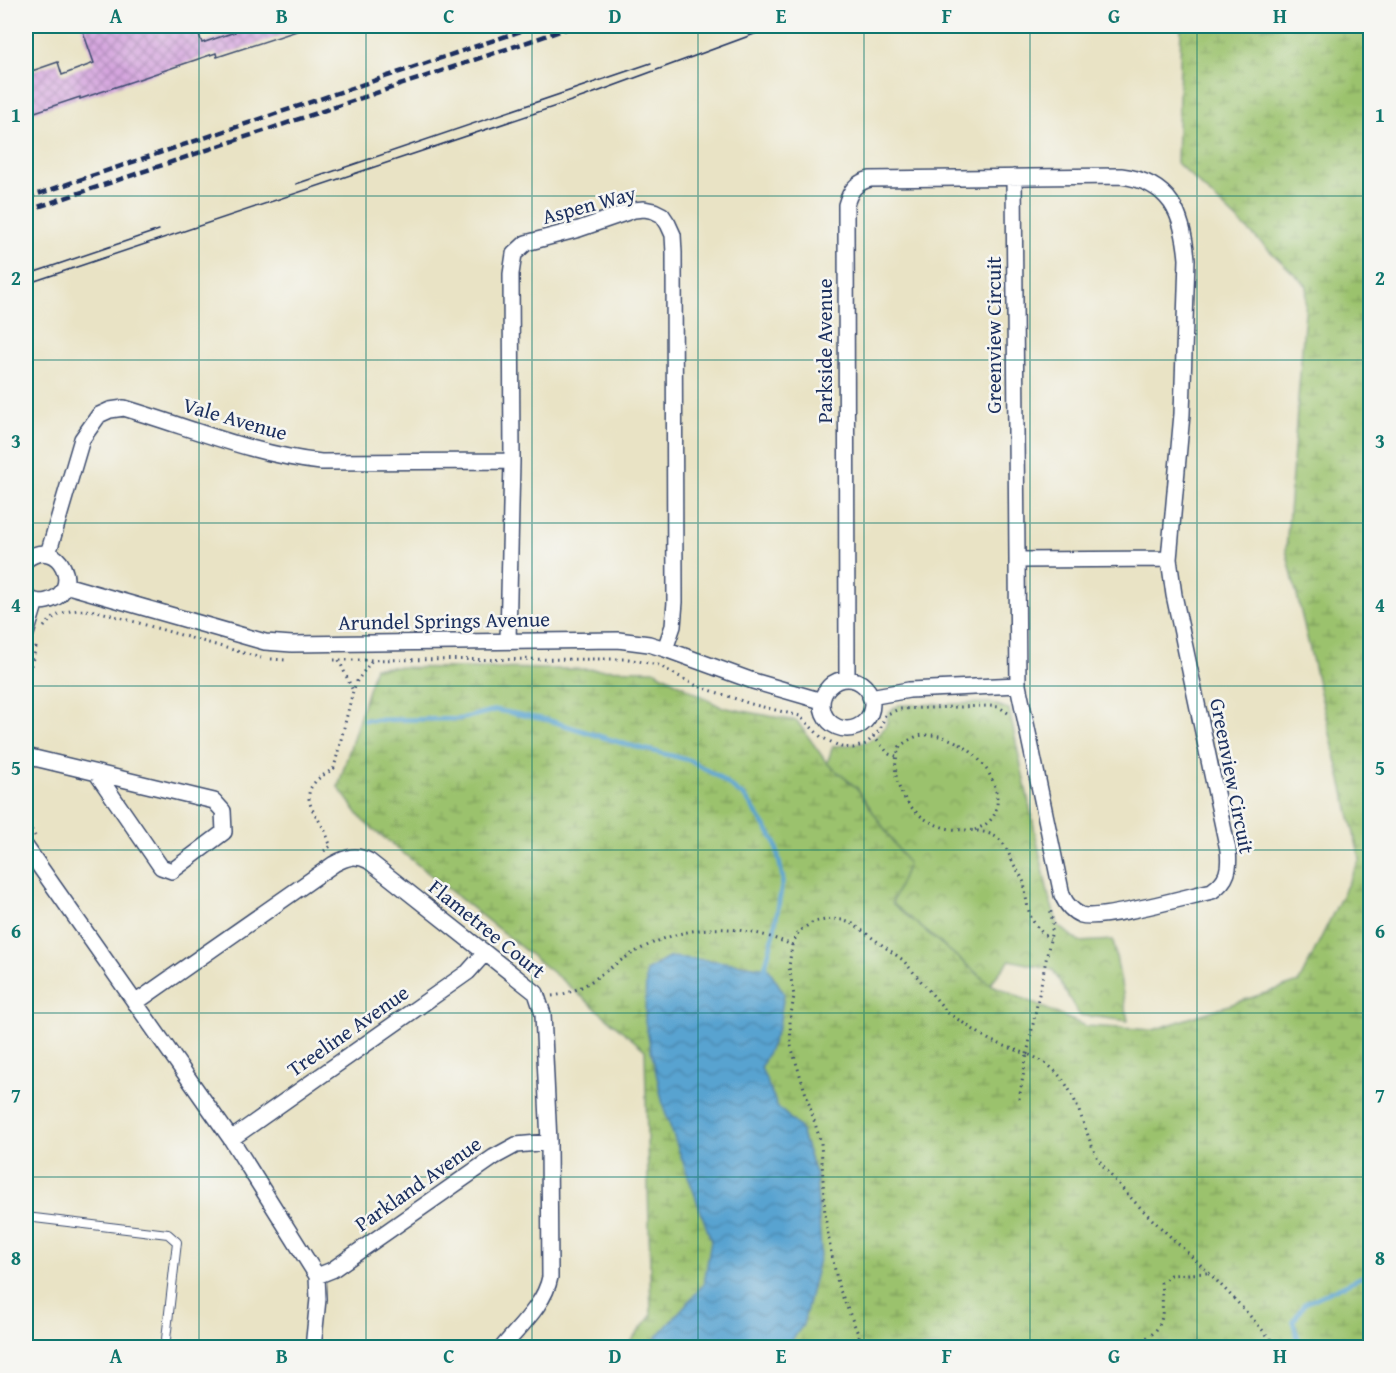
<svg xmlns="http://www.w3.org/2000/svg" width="1396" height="1373" font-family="'Gentium Book Plus',serif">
	<defs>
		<pattern id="wetland-marsh" width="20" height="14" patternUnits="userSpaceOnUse" patternTransform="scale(1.5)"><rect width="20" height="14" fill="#9bc26d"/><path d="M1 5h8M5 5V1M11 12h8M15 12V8" fill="none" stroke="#7e9e5d"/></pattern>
		<pattern id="park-crowns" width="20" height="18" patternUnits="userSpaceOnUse" patternTransform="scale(1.5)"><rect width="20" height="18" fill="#9bc26d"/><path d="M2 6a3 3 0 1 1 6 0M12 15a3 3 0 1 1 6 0" fill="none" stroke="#7e9e5d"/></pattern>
		<pattern id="water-waves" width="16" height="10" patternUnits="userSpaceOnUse" patternTransform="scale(1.5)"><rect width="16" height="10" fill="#58a3d0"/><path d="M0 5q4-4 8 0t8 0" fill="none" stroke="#4885ac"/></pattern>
		<pattern id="building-cross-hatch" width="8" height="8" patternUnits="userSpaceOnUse" patternTransform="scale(1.5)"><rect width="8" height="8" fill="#d5a5de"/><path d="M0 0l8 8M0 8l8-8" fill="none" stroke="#ac87b7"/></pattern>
	</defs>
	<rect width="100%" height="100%" fill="#f6f6f2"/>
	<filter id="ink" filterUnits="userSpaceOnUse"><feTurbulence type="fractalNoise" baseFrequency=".0167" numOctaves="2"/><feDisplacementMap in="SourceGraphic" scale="12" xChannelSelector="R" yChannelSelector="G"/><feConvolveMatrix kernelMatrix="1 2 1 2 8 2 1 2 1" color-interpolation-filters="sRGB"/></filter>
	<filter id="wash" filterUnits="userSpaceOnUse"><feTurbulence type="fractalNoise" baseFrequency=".008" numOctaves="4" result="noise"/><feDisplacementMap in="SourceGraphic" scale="24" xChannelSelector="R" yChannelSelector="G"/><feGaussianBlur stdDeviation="1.35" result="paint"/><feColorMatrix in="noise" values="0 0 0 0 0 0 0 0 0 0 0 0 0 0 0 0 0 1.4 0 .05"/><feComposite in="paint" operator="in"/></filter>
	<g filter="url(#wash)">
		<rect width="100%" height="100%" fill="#e9e3c5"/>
		<path fill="url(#wetland-marsh)" stroke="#5b7866" stroke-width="1.5" d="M1181 26H1370V1347H626L651 1316 645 1050 557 976 363 821 338 787 375 667 654 670 721 707 797 721 827 763 857 788 909 864 893 904 990 984 1085 1026 1153 1030 1299 982 1360 859 1286 550 1307 286 1177 163Z"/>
		<path fill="url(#park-crowns)" stroke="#5b7866" stroke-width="1.5" d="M991 703 1009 709 1049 897 1058 925 1079 942 1113 940 1128 1021 1079 1015 1053 970 1010 960 990 984 892 903 908 864 857 788 827 763 833 746C851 745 875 745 885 727 887 723 888 717 888 713L899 705Z"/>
		<path fill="url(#water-waves)" stroke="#3a6997" stroke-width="1.5" d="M670 957 717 961 768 968 784 993 779 1027 761 1068 778 1107 800 1128 816 1176 821 1251 803 1325 787 1347H648L704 1284 711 1240 664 1109 645 1022 646 971Z"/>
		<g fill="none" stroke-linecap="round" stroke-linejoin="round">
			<path stroke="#58a3d0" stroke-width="4.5" d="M364 720 460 719 496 710 548 720 628 745 689 760 717 776 746 798 775 841 783 879 773 937 764 971
				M1301 1348 1293 1322 1304 1304 1370 1273"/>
		</g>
		<g id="blocks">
			<path fill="url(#building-cross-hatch)" d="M81 26H196L202 43 235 32 233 26H306V28L217 57 216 53 80 99V97L26 115V73L58 62 62 75 94 63Z"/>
		</g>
	</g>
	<g filter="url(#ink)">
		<use href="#blocks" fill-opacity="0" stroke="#3a4a6d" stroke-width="1.5"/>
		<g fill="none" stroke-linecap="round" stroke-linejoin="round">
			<g stroke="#3a4a6d" stroke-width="10">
				<path id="service" d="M26 1217 168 1234 177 1242 165 1348"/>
			</g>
			<g stroke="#3a4a6d" stroke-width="18">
				<path id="minor" d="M48 554 82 439 99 415 110 410 124 408C189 427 254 455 321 462L512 461
					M26 560C59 534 85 592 47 601 39 603 31 601 26 595
					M1017 560 1169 559
					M65 585 265 642 292 644 618 640 649 644 665 649 753 681 822 701
					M26 634 36 601
					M508 640 512 461 511 274 514 254 526 243 579 229 634 210 644 209 654 211 662 215 668 224 673 235 674 253 675 602 673 626 665 649
					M847 679 846 205C850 191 855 183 870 179L1121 176C1171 182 1183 214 1187 259L1182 414 1169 559 1174 595 1228 850C1230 869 1228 880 1212 891 1186 897 1101 921 1081 915 1071 911 1066 904 1062 895L1018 685 1014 177
					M822 704a25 25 0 1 1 50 0a25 25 0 1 1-50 0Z
					M870 697 909 690 1018 685
					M26 756 214 801 223 811 224 832 172 871 161 867 97 774
					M26 847 231 1139 317 1276 318 1299 313 1348
					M135 1003 334 864C347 857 356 854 369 861L536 993 543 1014 549 1142 550 1277C545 1304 519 1327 502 1348
					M231 1139 468 972 485 953
					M317 1276 332 1270 494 1157 516 1145 549 1142"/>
			</g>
			<path stroke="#3a4a6d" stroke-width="3" stroke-dasharray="1.5 4.5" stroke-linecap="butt" d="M44 627C59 609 75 609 97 611L261 658
				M271 659 285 660
				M334 660 628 659 658 665 695 685 751 704 800 716 821 737 841 747 853 748 866 744 880 730 885 715 899 709 989 706 999 707 1008 713
				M339 660 353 691
				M26 683 37 644
				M873 736 889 754 896 756
				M26 819 35 836
				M975 830C979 828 984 826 987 823 995 818 998 807 997 798 994 765 959 733 925 735 916 735 907 741 900 746 885 782 910 819 946 828 964 832 983 827 999 839 1005 844 1007 851 1011 858 1014 867 1021 874 1024 883 1025 887 1025 892 1026 897 1029 917 1033 926 1050 939
				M324 851 331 846C328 841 327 834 324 829 316 814 300 798 315 782 320 776 328 773 334 768L353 691 357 681 372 660
				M792 945 799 931 813 922 831 919 842 920 853 924 903 960 948 1013 991 1041 1027 1054 1053 925 1050 907
				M552 996C579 993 596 978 617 963 674 925 728 918 792 945L789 967 794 996 790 1021 791 1046 821 1143 825 1216 831 1252 839 1288 864 1348
				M1019 1099 1027 1054C1064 1068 1073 1094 1086 1130 1090 1141 1094 1153 1101 1163 1132 1204 1173 1238 1210 1274 1233 1297 1256 1322 1278 1348
				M888 1348 892 1342
				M1100 1348C1122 1343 1157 1346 1162 1316 1163 1306 1162 1294 1161 1283L1170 1275 1207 1273"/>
			<use href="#service" stroke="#fff" stroke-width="8"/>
			<use href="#minor" stroke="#fff" stroke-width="15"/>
			<path stroke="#1b2f5e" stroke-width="1.5" d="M296 184 651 63
				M26 275 159 230
				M26 284 586 96 776 26"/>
			<path stroke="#1b2f5e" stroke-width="4.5" stroke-dasharray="9 4.5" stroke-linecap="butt" d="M26 198 536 26
				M26 211 575 26"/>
		</g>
	</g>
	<path fill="none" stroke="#0f766e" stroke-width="1.5" stroke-opacity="0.55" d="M199 26V1348M366 26V1348M532 26V1348M698 26V1348M864 26V1348M1030 26V1348M1197 26V1348M26 196H1370M26 360H1370M26 523H1370M26 686H1370M26 850H1370M26 1013H1370M26 1177H1370"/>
	<g text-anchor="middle" stroke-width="5" stroke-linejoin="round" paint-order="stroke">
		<g font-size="21" fill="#1b2f5e" stroke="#f6f6f2">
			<text transform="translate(589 205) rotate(-15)" y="7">Aspen Way</text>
			<text transform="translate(994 335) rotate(-90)" y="7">Greenview Circuit</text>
			<text transform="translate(825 351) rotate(-90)" y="7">Parkside Avenue</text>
			<text transform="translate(235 419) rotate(16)" y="7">Vale Avenue</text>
			<text transform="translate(444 621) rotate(-1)" y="7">Arundel Springs Avenue</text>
			<text transform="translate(1232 776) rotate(79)" y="7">Greenview Circuit</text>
			<text transform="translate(487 929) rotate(39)" y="7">Flametree Court</text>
			<text transform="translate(348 1031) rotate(-35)" y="7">Treeline Avenue</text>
			<text transform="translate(418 1184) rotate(-35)" y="7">Parkland Avenue</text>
		</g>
	</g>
	<rect width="1396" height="1373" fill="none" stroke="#f6f6f2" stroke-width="66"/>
	<rect x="33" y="33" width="1330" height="1307" fill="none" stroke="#0f766e" stroke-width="2"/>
	<g font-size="20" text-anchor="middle" font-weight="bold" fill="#0f766e">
		<text x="116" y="23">A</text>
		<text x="282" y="23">B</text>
		<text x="449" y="23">C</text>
		<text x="615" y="23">D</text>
		<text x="781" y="23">E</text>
		<text x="947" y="23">F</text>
		<text x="1114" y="23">G</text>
		<text x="1280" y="23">H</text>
		<text x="16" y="122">1</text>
		<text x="1380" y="122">1</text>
		<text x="16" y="285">2</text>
		<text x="1380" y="285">2</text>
		<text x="16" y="448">3</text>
		<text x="1380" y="448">3</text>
		<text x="16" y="612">4</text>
		<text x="1380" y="612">4</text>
		<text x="16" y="775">5</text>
		<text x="1380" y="775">5</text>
		<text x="16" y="938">6</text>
		<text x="1380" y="938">6</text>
		<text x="16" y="1102">7</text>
		<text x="1380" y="1102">7</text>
		<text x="16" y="1265">8</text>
		<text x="1380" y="1265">8</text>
		<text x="116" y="1363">A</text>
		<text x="282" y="1363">B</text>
		<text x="449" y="1363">C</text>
		<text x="615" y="1363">D</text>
		<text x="781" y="1363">E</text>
		<text x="947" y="1363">F</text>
		<text x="1114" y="1363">G</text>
		<text x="1280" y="1363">H</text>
	</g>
</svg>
